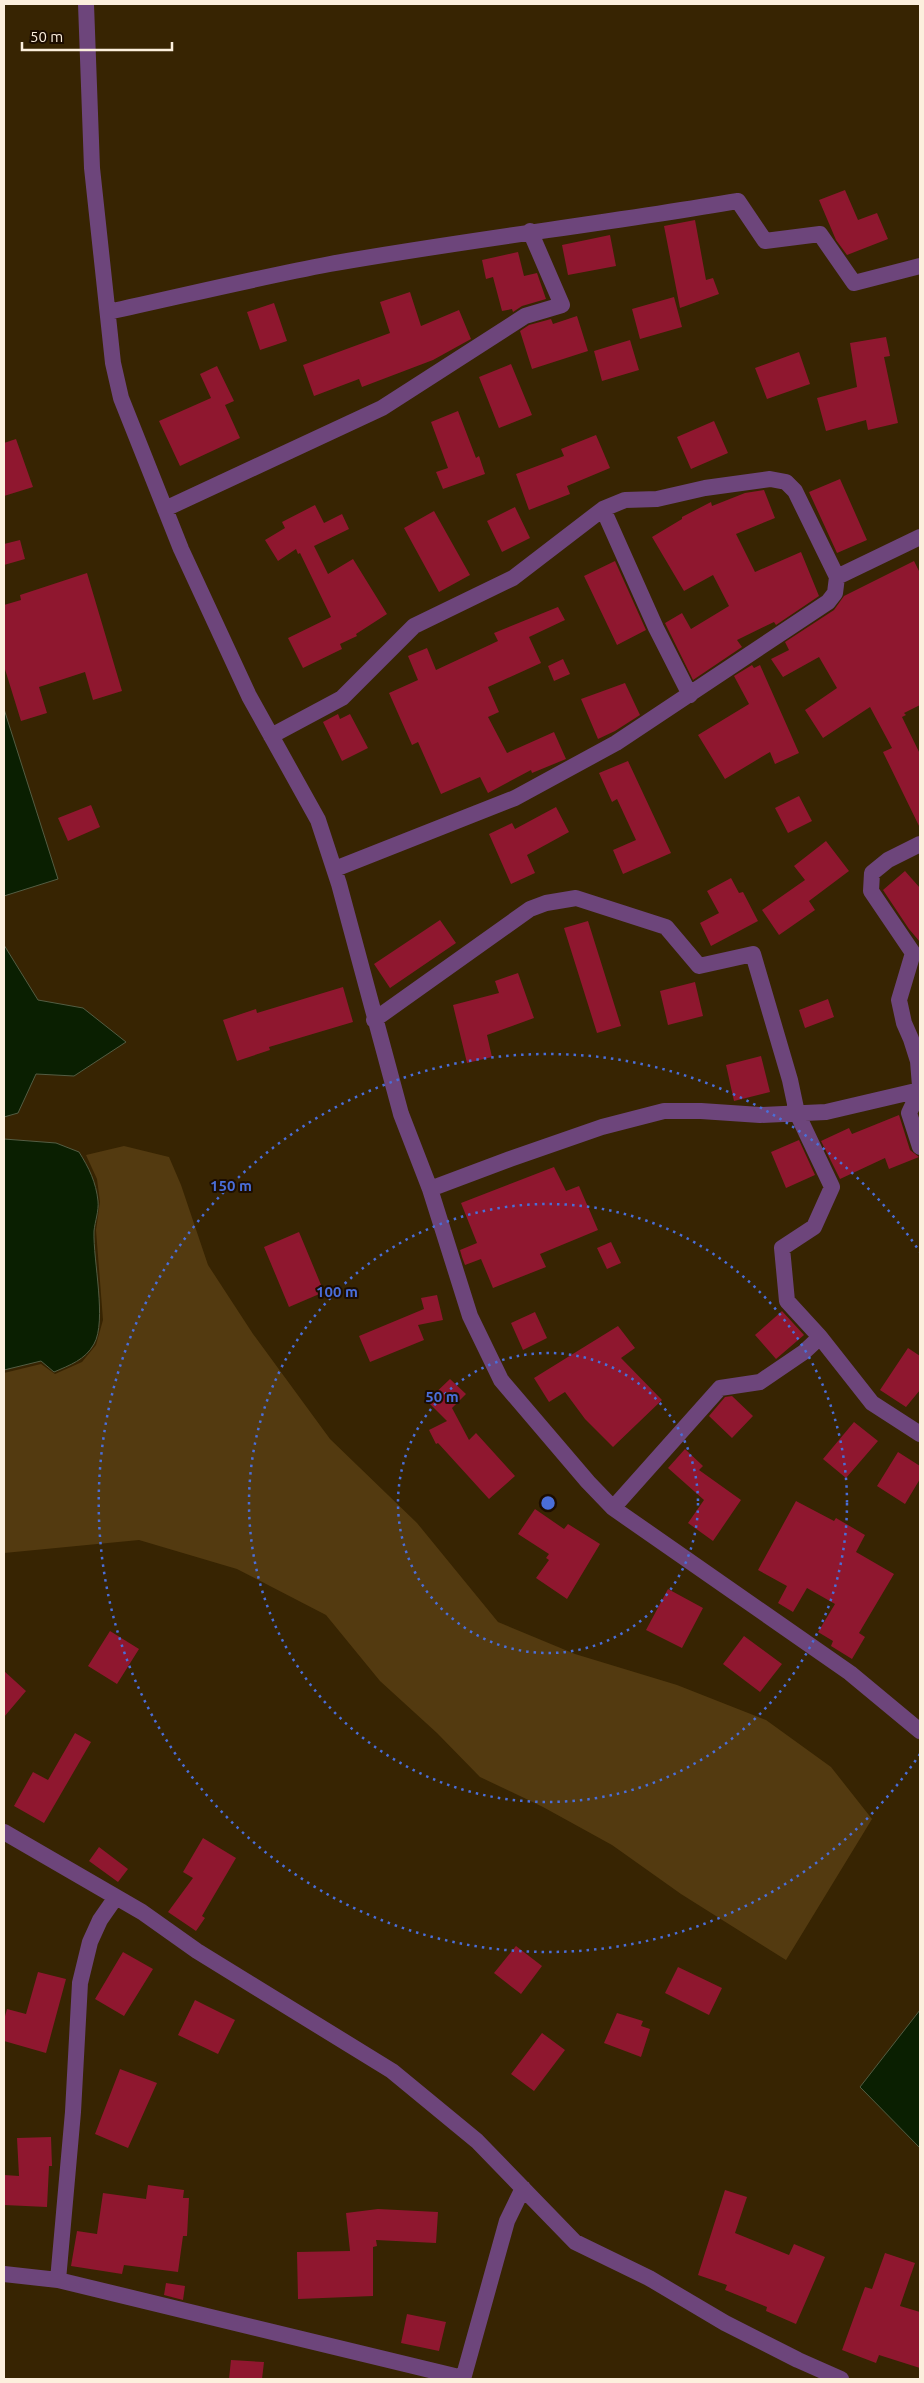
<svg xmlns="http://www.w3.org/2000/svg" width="924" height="2383" font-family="Ubuntu,sans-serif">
	<rect width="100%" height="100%" fill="#372402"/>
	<path fill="#533a10" d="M124 1146 169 1157 181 1185 208 1265 253 1334 330 1439 417 1523 498 1622 575 1654 677 1685 766 1720 831 1767 872 1819 786 1960 681 1894 612 1845 543 1807 480 1777 437 1733 380 1681 326 1615 237 1569 139 1540 4 1553V1373L41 1364 55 1374 82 1362 96 1345 103 1320 96 1230 100 1202 97 1179 86 1155Z"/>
	<path fill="#0a1f01" stroke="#535d43" d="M4 709 58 879 4 896Z
		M4 945 38 1000 83 1008 126 1042 74 1076 36 1074 18 1113 4 1117Z
		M4 1139 56 1143 79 1152C89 1168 96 1182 98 1201 99 1211 95 1221 94 1231 93 1261 107 1321 94 1344 85 1360 70 1365 54 1372L41 1361 4 1370Z
		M920 2010V2148L860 2087Z"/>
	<path fill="#8f172f" d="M845 190 858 220 877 213 888 239 847 255 836 240 819 200Z
		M695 220 706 280 713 278 719 294 680 308 664 226Z
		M610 235 616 266 568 275 562 245Z
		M518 252 524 276 537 273 546 299 522 306 513 312 512 309 502 311 493 277 486 279 482 260Z
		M410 292 421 326 459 310 471 339 433 360 362 387 359 379 314 396 303 365 390 333 380 302Z
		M674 297 682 327 640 339 632 309Z
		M274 303 287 341 260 350 247 312Z
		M577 316 588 351 532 369 520 331 529 325 551 319 553 324Z
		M886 337 890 356 884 357 898 423 868 430 866 420 826 431 817 398 857 387 850 343Z
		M630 340 639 370 602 381 594 351Z
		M799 352 810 384 767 399 755 368Z
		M511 364 532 415 499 428 479 377Z
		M217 366 234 401 225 405 240 438 180 466 159 421 211 398 200 374Z
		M458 411 476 458 479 456 485 474 443 489 436 472 448 468 431 422Z
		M714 421 728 453 691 469 677 437Z
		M596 435 610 468 567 486 570 494 529 510 516 474 564 456 561 449Z
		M16 439 33 487 4 496V443Z
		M840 479 867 540 837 553 809 492Z
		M764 490 775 518 736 534 755 572 801 552 819 596 776 625 774 622 737 640 742 647 693 680 665 623 682 613 691 629 729 606 713 575 684 591 652 537 682 519V517L711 502 712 506 745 493Z
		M315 505 324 523 342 514 349 529 314 546 328 574 353 559 387 614 356 634 357 636 340 644 342 649 303 668 288 638 331 617 300 553 298 554 296 549 278 561 265 540 285 528 282 522Z
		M515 507 530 538 502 552 487 521Z
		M434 511 470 575 439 592 404 528Z
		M20 540 25 559 4 565V544Z
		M615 561 646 630 617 645 584 576Z
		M914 561 920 573V705L904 713 906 715 902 717 920 754V828L883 752 892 748 870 707 823 738 805 710 837 688 819 657 783 677 771 659 789 650 785 642 834 610 844 596Z
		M87 573 122 691 93 700 85 672 39 687 47 713 21 721 4 666V605L21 600 20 595Z
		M558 607 565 620 529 637 541 663 488 687 499 712 488 717 507 753 554 732 566 759 532 773 531 770 488 793 480 777 441 794 418 742 412 745 389 693 418 680 408 656 427 648 436 670 498 641 494 633Z
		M563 659 570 674 554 681 548 666Z
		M752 665 754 668 760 665 799 753 775 764 770 752 725 779 698 735 749 704 734 676Z
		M625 683 640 715 615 731 598 739 581 699Z
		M338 714 340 719 350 714 368 748 342 761 323 722Z
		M628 761 671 853 623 874 613 850 636 840 617 799 612 802 599 773Z
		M799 796 812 821 788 833 775 808Z
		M91 805 100 827 68 841 58 818Z
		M556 807 569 832 527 855 535 873 511 884 489 834 512 823 515 829Z
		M826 841 849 871 809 901 815 910 779 935 762 910 805 880 794 866Z
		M905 871 920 888V942L909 929 883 890Z
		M731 878 739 893 743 892 758 921 711 946 700 923 719 913 707 891Z
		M440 920 456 943 390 988 374 964Z
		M588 921 621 1026 597 1033 564 928Z
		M518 973 534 1018 487 1035 492 1057 467 1063 453 1005 499 993 495 981Z
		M695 982 703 1016 668 1025 660 991Z
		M343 987 353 1022 269 1047 270 1050 237 1061 223 1020 256 1009 257 1013Z
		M828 999 834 1017 805 1028 799 1010Z
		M761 1056 770 1092 734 1101 726 1065Z
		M899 1115 910 1150 919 1157 889 1169 885 1158 840 1179 821 1141 849 1128 852 1134Z
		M799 1140 815 1175 786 1188 771 1152Z
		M554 1167 566 1191 579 1186 598 1230 540 1254 546 1267 493 1288 481 1259 465 1265 462 1257 460 1250 477 1243 461 1203Z
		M299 1232 324 1292 289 1307 264 1247Z
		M611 1242 621 1263 607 1269 597 1248Z
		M437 1295 443 1320 418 1325 424 1340 370 1362 359 1336 424 1309 421 1298Z
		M782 1311 804 1335 776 1359 755 1335Z
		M535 1312 547 1338 523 1350 511 1323Z
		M618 1326 635 1348 621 1358 662 1400 613 1447 585 1419 565 1392 549 1402 534 1378Z
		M908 1348 920 1356V1390L906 1407 880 1390Z
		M450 1379 466 1394 452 1408 469 1440 476 1433 515 1476 489 1499 438 1443 436 1444 429 1430 447 1421 427 1401Z
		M732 1396 753 1416 732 1438 709 1416 725 1397Z
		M854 1422 878 1441 846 1478 823 1459Z
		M685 1449 703 1466 699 1470 741 1500 713 1541 688 1523 704 1500 668 1468Z
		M898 1452 920 1466V1479L905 1504 877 1486Z
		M796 1501 834 1521 836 1518 865 1535 856 1552 894 1574 859 1633 865 1637 852 1659 831 1646 833 1641 818 1632 835 1604 807 1588 793 1612 778 1603 787 1586 758 1570Z
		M535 1509 564 1529 568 1524 600 1544 567 1599 536 1578 549 1560 546 1558 549 1554 518 1534Z
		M668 1589 703 1608 682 1648 646 1630Z
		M110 1631 139 1649 117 1684 88 1666Z
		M744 1636 782 1664 760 1692 723 1664Z
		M4 1671 26 1691 4 1717Z
		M75 1733 91 1742 44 1823 14 1806 33 1772 48 1780Z
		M203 1838 236 1858 202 1916 205 1918 196 1931 168 1912 193 1878 183 1872Z
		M99 1847 128 1869 118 1882 89 1861Z
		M516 1946 542 1966 521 1994 494 1973Z
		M123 1952 153 1969 124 2016 95 1999Z
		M678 1967 722 1988 709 2015 665 1993Z
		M38 1972 66 1979 46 2053 4 2041V2020L7 2009 26 2014Z
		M195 2000 235 2020 218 2054 178 2035Z
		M617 2013 643 2021 641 2026 650 2029 641 2057 604 2043Z
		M542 2033 565 2050 534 2091 511 2074Z
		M120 2069 157 2083 128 2148 95 2134Z
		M51 2137 52 2166H49L47 2207 4 2205V2175L19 2176 17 2138Z
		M148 2185 184 2190 183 2198H189L187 2236H183L178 2272 124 2265 122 2274 71 2266 77 2231 97 2234 103 2193 146 2199Z
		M725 2190 747 2197 735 2233 789 2255 794 2244 825 2257 796 2324 766 2311 767 2307 725 2290 727 2285 698 2275Z
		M378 2209 438 2212 436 2243 376 2240 377 2246 373 2247V2296L298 2299 297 2252 350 2251 346 2213Z
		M885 2253 915 2263 900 2306 920 2312V2368L879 2355 876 2363 842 2350 865 2287 872 2289Z
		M166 2283 185 2286 183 2300 164 2295Z
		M407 2314 446 2322 439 2351 401 2343Z
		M231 2360 264 2362 262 2379H229Z"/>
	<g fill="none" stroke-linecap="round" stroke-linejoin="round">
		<path stroke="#6d457b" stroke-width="16" d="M86 4 92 168 113 363 121 398 181 549 249 696 318 820 339 884 401 1114 430 1189 470 1316 501 1380 588 1482 613 1508 850 1673 920 1731
			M108 312C182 296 256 278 330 264 466 240 602 224 738 201L765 241 820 234 854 283 920 266
			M165 509 382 408 525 316 562 305 530 231
			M603 509 656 628 690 695
			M837 577 920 537
			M271 736 342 698 414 626 513 578 603 509 625 500 657 499 705 488 770 479 786 482 795 491 837 577 835 593 828 602 616 743 515 798 335 869
			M920 844 888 860 872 873 871 891 913 953 899 1000 904 1023 911 1039 918 1061 920 1086
			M374 1020 530 909 546 903 576 898 666 927 699 966 753 954 790 1080 797 1113 832 1187 814 1227 782 1248 787 1301 820 1337 872 1403 920 1434
			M920 1090 909 1113 920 1147
			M430 1189 510 1159 602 1127 664 1111H701L760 1115 826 1112 920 1090
			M613 1508 720 1388 760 1382 804 1352 820 1337
			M4 1832 142 1912 197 1951 392 2071 477 2141 575 2242 649 2278 725 2323 798 2360 841 2379
			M4 2274 58 2280 463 2378
			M58 2280 73 2112 80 1983 90 1942 100 1920 116 1897
			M463 2379 507 2221 523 2188"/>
	</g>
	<g fill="none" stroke="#4a6ed9" stroke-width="2.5" stroke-dasharray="2.5 5">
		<circle cx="548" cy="1503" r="150"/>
		<circle cx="548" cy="1503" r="299"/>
		<path d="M920 1754A449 449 0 1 1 920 1252"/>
	</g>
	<circle cx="548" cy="1503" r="8" fill="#4a6ed9" stroke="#1c0d00" stroke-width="2.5"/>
	<g font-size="15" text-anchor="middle" font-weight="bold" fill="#4a6ed9" stroke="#1c0d00" stroke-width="4" stroke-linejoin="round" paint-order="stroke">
		<text x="231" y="1191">150 m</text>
		<text x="337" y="1297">100 m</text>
		<text x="442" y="1402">50 m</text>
	</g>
	<rect width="924" height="2383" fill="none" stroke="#fcefdd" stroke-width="10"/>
	<path d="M22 42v8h150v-8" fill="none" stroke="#fcefdd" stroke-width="2.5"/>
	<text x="30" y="42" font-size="15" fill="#fcefdd" stroke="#1c0d00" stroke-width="4" paint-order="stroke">50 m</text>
</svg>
